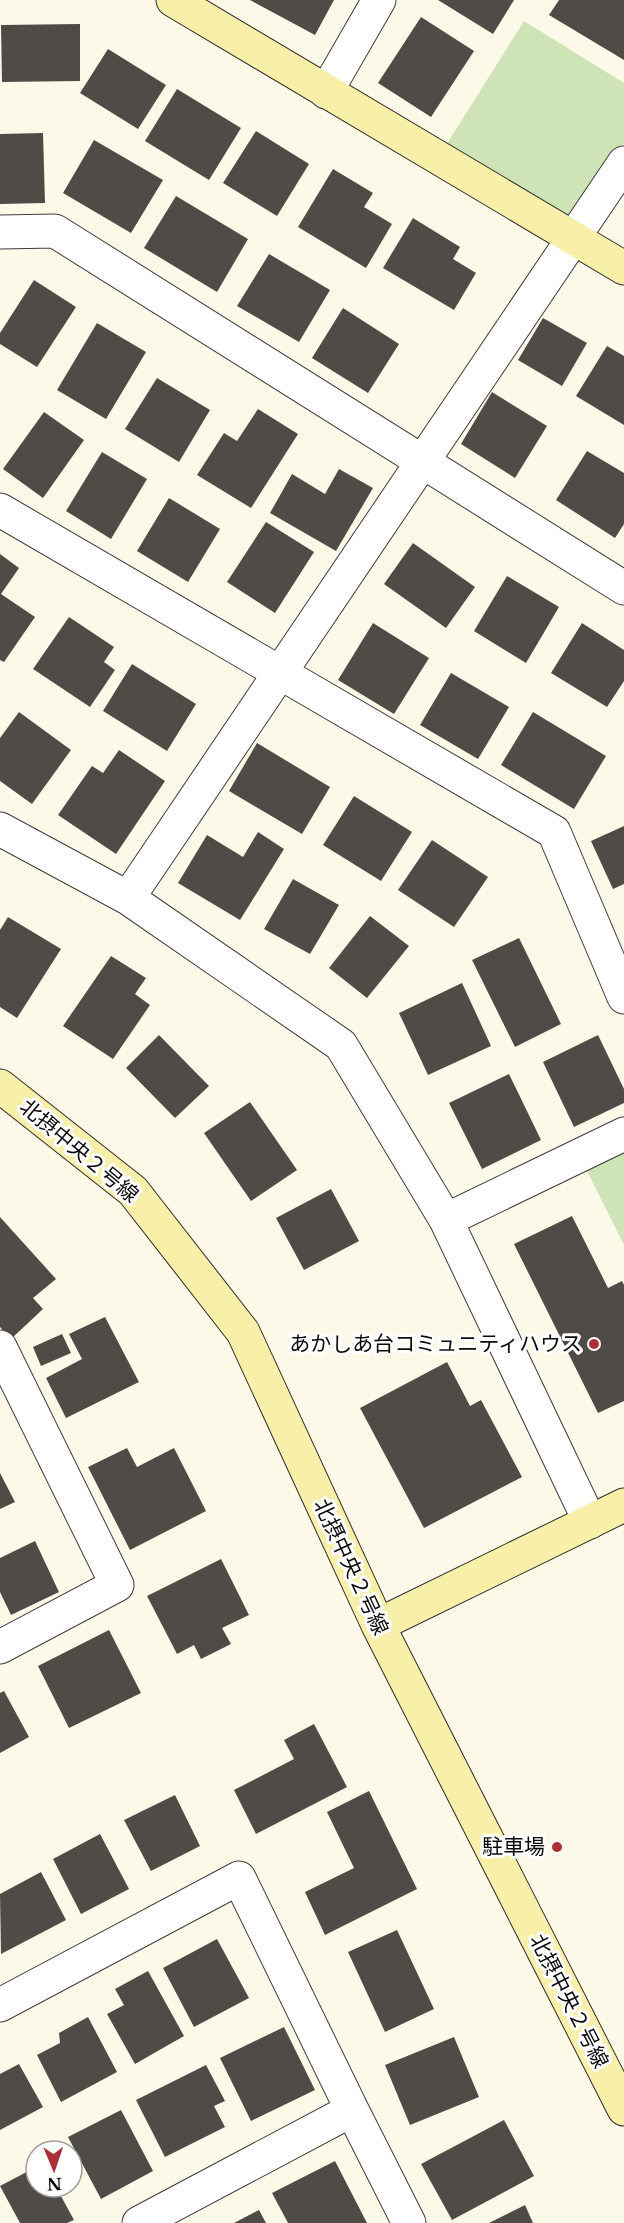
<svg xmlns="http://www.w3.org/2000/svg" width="624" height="2223" font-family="'Libre Baskerville','Noto Sans JP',serif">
	<rect width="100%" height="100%" fill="#fdf9e8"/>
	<path fill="#cee4b6" d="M524 21 624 83V143L574 238 438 158Z
		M624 1152V1245L587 1171Z"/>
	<path fill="#514b47" d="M250 0H334L315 35Z
		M438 0H514L493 34Z
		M559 0H624V60L549 15Z
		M421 17 474 51 431 117 378 83Z
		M80 24V81L2 82 1 25Z
		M108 49 166 85 138 129 80 93Z
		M177 89 241 128 209 180 145 141Z
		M256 131 309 164 277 216 223 183Z
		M43 133 45 203 0 204V134Z
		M94 140 163 180 131 233 63 193Z
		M333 169 373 193 364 207 392 224 366 268 298 227Z
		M176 196 248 239 217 292 144 248Z
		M413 218 460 247 453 259 476 273 454 310 383 268Z
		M269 254 330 290 299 342 237 306Z
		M34 280 76 307 37 367 0 344V333Z
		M343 308 399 344 368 393 312 358Z
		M543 318 587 343 562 386 518 360Z
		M97 323 146 352 106 419 57 390Z
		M607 346 624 356V425L576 396Z
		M157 378 210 410 179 462 125 429Z
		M492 392 547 426 515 478 461 444Z
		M258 409 298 434 251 508 197 475 224 433 237 441Z
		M44 412 84 440 43 498 3 469Z
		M587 451 624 473V524L615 538 556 500Z
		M102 452 147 479 111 539 66 511Z
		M339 469 373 488 336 551 270 513 292 474 325 494Z
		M169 498 220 529 188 582 137 551Z
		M266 522 314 552 275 613 227 582Z
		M413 543 475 587 446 628 384 584Z
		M0 554 19 568 1 594 35 617 4 662 0 660Z
		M507 576 559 607 526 663 474 631Z
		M69 617 114 647 104 662 115 670 90 707 33 669Z
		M373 623 429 658 394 714 338 680Z
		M582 623 624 650V681L607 707 551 673Z
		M132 664 196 704 167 751 103 711Z
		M451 673 509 707 478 759 420 725Z
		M19 712 71 750 32 804 0 781V738Z
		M533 712 606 756 574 809 501 765Z
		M257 743 330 787 302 834 229 791Z
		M119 750 165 781 116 854 58 815 92 766 103 773Z
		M354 796 412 832 381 881 323 845Z
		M624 826V884L613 889 591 841Z
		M258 832 284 849 240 920 178 883 207 835 243 857Z
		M432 840 488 877 454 927 398 890Z
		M293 879 339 905 310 954 264 929Z
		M370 916 409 946 367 998 329 968Z
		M8 917 61 949 17 1018 0 1007V930Z
		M519 938 561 1024 515 1047 472 960Z
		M111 956 146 978 135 994 150 1005 113 1059 63 1026Z
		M462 983 491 1046 428 1075 399 1013Z
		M159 1035 209 1086 175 1118 126 1068Z
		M598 1035 624 1089V1103L574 1127 543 1062Z
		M509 1074 541 1140 482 1169 449 1103Z
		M250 1102 297 1170 251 1201 204 1133Z
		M331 1189 359 1241 304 1270 276 1218Z
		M572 1216 608 1288 622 1281 624 1285V1401L598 1413 514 1244Z
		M0 1217 56 1279 33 1298 43 1309 11 1339 0 1327Z
		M105 1317 139 1382 66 1418 46 1378 82 1359 69 1334Z
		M62 1334 71 1353 41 1366 33 1347Z
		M447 1362 470 1406 481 1400 522 1477 424 1528 360 1408Z
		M127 1448 137 1467 174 1448 206 1511 130 1550 88 1467Z
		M0 1473 15 1502 0 1509Z
		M35 1541 59 1592 11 1615 0 1592V1558Z
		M221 1559 249 1615 222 1628 231 1644 201 1659 194 1645 177 1654 147 1596Z
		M109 1630 141 1693 69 1728 38 1666Z
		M4 1691 29 1737 0 1753V1693Z
		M314 1724 347 1787 256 1834 234 1790 294 1759 284 1740Z
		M369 1791 417 1889 325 1935 305 1892 354 1868 327 1812Z
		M175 1795 200 1846 151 1871 124 1820Z
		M100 1834 129 1889 81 1914 53 1859Z
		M41 1872 66 1920 1 1954 0 1894Z
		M397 1930 434 2009 385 2032 348 1952Z
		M217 1939 249 1998 194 2027 163 1968Z
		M148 1971 184 2036 135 2064 107 2014 124 2005 115 1989Z
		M88 2017 117 2072 61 2102 37 2055 60 2043 59 2033Z
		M284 2027 315 2090 251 2121 220 2058Z
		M454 2037 479 2097 410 2125 385 2065Z
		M19 2064 43 2107 0 2130V2074Z
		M206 2065 225 2101 214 2106 225 2127 165 2157 136 2100Z
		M121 2110 153 2171 101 2199 68 2137Z
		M504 2120 534 2176 452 2220 421 2164Z
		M335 2161 367 2223H288L272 2193Z
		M36 2167V2187H56L74 2220 67 2223H20L0 2186Z
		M525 2205 533 2223H489Z
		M259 2210 266 2223H234Z"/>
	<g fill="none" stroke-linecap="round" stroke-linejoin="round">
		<g stroke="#3d3d3d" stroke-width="35">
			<path id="street" d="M326 92 379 0
				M0 232 55 231 624 588
				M0 510 554 832 624 997
				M0 829 128 898 341 1045 446 1220 590 1522
				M128 898 624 163
				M446 1220 624 1134
				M0 1347 117 1585 0 1647
				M0 2005 239 1878 352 2110 409 2223
				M139 2223 352 2110"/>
		</g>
		<g stroke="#2c2c2c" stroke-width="35">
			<path id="secondary" d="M173 0 624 268
				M0 1086 133 1191 243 1332 378 1625 624 2109
				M378 1625 624 1505"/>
		</g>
		<use href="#street" stroke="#fff" stroke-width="33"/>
		<use href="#secondary" stroke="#f8efa8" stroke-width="33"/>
	</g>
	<g fill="#ad2e35" stroke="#fff" stroke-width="2">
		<circle cx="594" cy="1344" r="6"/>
		<circle cx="557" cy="1847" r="6"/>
	</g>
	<g text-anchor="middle" stroke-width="6" stroke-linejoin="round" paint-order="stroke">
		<g font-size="21" fill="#0a0a0a" stroke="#fff">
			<text transform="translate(79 1151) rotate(40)" y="7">北摂中央２号線</text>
			<text transform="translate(351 1567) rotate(65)" y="7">北摂中央２号線</text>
			<text transform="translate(569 2001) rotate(63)" y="7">北摂中央２号線</text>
		</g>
		<g font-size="21" fill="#0a0a0a" stroke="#fff" text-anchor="end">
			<text x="582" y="1351">あかしあ台コミュニティハウス</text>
			<text x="545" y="1854">駐車場</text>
		</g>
	</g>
	<g transform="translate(54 2169) rotate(178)"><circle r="28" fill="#ffffff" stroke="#9d9d9d" stroke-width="1.5"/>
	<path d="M0-4.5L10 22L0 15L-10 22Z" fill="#ad2e35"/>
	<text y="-9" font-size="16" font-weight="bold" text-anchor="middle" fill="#0a0a0a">N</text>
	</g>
</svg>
